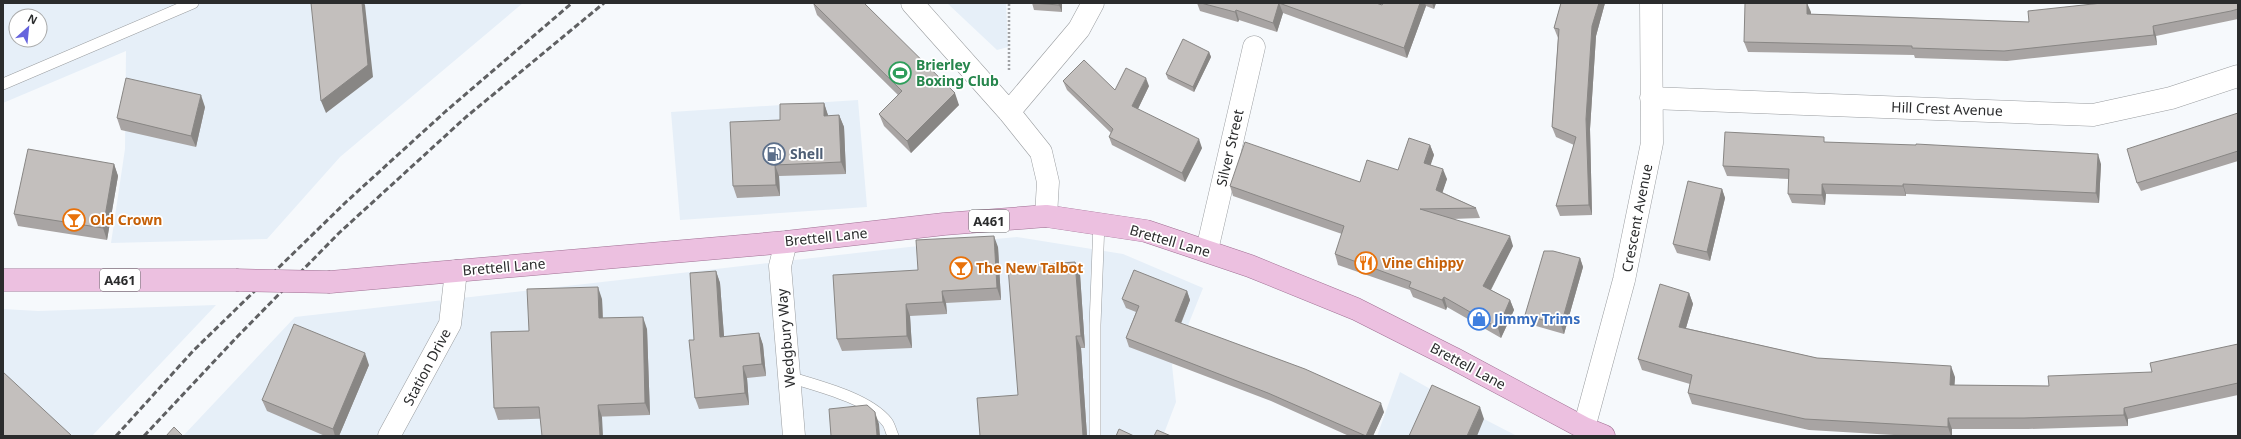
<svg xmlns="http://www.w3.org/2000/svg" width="2241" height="439" font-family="'Noto Sans',sans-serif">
	<rect width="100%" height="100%" fill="#f6f9fc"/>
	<path fill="#e6eff8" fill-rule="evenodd" d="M3 3H523L340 157 267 239 111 243 125 149 126 51 3 103ZM16 16H40V40H16Z
		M947 3H1006L1008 47 997 50Z
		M858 100 867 207 680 220 671 112Z
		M1017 237 1123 254 1203 288 1172 365 1176 402 1163 436H183L295 317 909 247Z
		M216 305 92 436H3V309L38 311Z
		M1400 372 1484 419 1517 436H1377Z"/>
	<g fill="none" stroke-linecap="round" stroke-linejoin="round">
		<g stroke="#9a9da0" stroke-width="12">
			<path id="lane" d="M3 84 193 3
				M789 377C818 386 868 398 887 422 890 426 891 432 893 436
				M1095 436V325L1099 223"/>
		</g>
		<g stroke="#9a9da0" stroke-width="23">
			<path id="street" d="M912 3 1009 112 1041 152 1048 182 1046 216
				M1651 98 2093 115 2171 98 2238 76
				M1009 112 1079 29 1093 3
				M786 242 780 266 794 436
				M1207 250 1254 47
				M1584 428 1624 280 1652 143 1651 3
				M389 436 450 324 456 271"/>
		</g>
		<g stroke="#a07194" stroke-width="23">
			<path id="primary" d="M3 280H236
				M330 282 786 242 944 224 1046 216 1146 231 1250 266 1356 309 1453 358 1584 428 1604 436"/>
		</g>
		<path stroke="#a0a2a5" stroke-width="2.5" stroke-dasharray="2 2" stroke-linecap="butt" d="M1009 70V3"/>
		<use href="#lane" stroke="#fff" stroke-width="11"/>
		<use href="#street" stroke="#fff" stroke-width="22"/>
		<use href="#primary" stroke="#ecc0e0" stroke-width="22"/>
		<path stroke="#5f6062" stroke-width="3" stroke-dasharray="6 3" stroke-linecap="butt" d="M116 436 193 351 346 202 446 111 572 3
			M144 436 236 338 339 233 466 117 604 3"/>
		<g stroke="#a07194" stroke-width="23" stroke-linecap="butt">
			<path id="primary-bridge" d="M236 280 330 282"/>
		</g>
		<use href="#primary-bridge" stroke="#ecc0e0" stroke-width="22"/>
	</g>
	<path fill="#a8a4a3" d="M813 3 959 105 911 153 884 126 879 114 898 95 817 15Z
		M1032 3H1062V12L1034 10Z
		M1197 3H1376L1382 5 1383 3H1436L1434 9 1426 6 1407 58 1283 13 1277 32 1239 20 1238 22 1200 11Z
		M1561 3H1605L1596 36 1590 129 1592 215 1560 216 1556 206 1574 145 1556 137 1552 127 1558 38 1554 28Z
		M2238 3V19L2156 36 2157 45 2007 61 1915 58 1914 55 1748 52 1744 42 1811 12V14L2029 22Z
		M1209 52 1211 57 1194 92 1168 79 1166 74Z
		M1063 81 1115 90 1149 86 1138 109 1202 148 1185 182 1112 145 1109 137 1111 133 1067 90Z
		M824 103 828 116 839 115 844 127 846 174 779 176 780 196 737 198 733 186 780 120Z
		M205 107 196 147 121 130 117 118Z
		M2238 113V161L2141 191 2137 183Z
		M1826 142 2101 164 2099 203 1906 194V196L1826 194 1825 205 1792 203 1788 194 1789 179 1727 176 1723 166Z
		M1430 145 1434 155 1430 165 1447 179 1442 192 1476 208 1480 218 1452 219 1513 246 1491 290 1510 300 1514 310 1501 338 1447 307 1446 310 1413 297 1410 290 1338 265 1335 254 1342 234 1233 196 1230 186 1360 182 1398 170Z
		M114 164 118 176 107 240 18 226 14 214Z
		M1722 189 1725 198 1710 261 1677 253 1673 244Z
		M998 247 1001 300 946 303 947 314 910 316 912 348 842 351 837 339 918 270Z
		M1580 258 1583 267 1564 334 1529 324 1525 315Z
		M1075 262 1080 274 1085 348H1081L1087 436H980L1018 395Z
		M716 271 720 283 724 337 759 333 763 345 766 376 747 378 749 405 699 409 695 398 694 340Z
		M1187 291 1190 300 1181 324 1384 412 1373 436H1349L1271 401 1129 347 1126 338 1136 312 1126 308 1122 299Z
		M1689 293 1693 304 1686 328 1817 358 1955 377 1954 385 2049 386 2152 372 2238 344V395L2128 419V426L2028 429H1952V436H1911L1809 430 1692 404 1688 393 1690 384 1642 370 1638 359Z
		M602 299 603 318 647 329 650 415 498 420 494 408 529 331Z
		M369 365 339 436H325L267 411 262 400Z"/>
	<path fill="#888684" d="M362 3H364L365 5 373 77 326 113 321 101Z
		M1059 3H1062V12L1059 5Z
		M1279 3 1283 13 1277 32 1273 23Z
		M1420 3H1425L1426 6 1407 58 1404 48Z
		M1432 3H1436L1434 9Z
		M1599 3H1605L1596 36 1590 129 1592 215 1589 205 1586 119 1592 26Z
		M1807 3 1811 12V24L1807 14Z
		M1236 10 1239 20 1238 22 1235 12Z
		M2153 26 2156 36 2157 45 2154 35Z
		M1209 52 1211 57 1194 92 1193 87Z
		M1146 78 1149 86 1135 115 1132 106Z
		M955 93 959 105 911 153 907 141Z
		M201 95 205 107 196 147 191 136Z
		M824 103 828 115 829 128 824 116Z
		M839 115 844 127 846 174 841 162Z
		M1199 139 1202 148 1185 182 1182 173Z
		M1430 145 1434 155 1428 173 1424 163Z
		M2098 154 2101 164 2099 203 2096 193Z
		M114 164 118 176 107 240 103 228Z
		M775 165 779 176 780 196 776 185Z
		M1443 169 1447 179 1440 200 1436 190Z
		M1822 184 1826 194 1825 205 1822 195Z
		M1903 184 1906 194V196L1903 186Z
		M1722 189 1725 198 1710 261 1707 252Z
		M994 236 998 247 1001 300 997 288Z
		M1510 236 1513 246 1487 297 1483 286Z
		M1580 258 1583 267 1564 334 1561 325Z
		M1075 262 1080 274 1085 348 1081 336Z
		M716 271 720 283 725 349 720 337Z
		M598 287 602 299 603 330 599 318Z
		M942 291 946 303 947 314 943 302Z
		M1187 291 1190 300 1178 330 1175 321Z
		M1689 293 1693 304 1683 338 1679 327Z
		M1444 297 1447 307 1446 310 1442 300Z
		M1510 300 1514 310 1501 338 1498 328Z
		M906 304 910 316 912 348 907 336Z
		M643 317 647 329 650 415 645 403Z
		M759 333 763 345 766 376 762 364Z
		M1076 336 1081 348 1087 436H1083Z
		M365 353 369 365 339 436H335L333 429Z
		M743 366 747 378 749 405 745 393Z
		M1951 366 1955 377 1954 396 1950 385Z
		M1381 403 1384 412 1373 436H1366Z
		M598 405 602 417 603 436H600Z
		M1480 407 1484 419 1477 436H1467Z
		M2124 408 2128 419V426L2124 415Z
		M875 412 879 424 880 436H877Z
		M1948 418 1952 429V436H1951L1948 427Z"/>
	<path fill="#c3bfbd" stroke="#888684" d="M311 3H362L368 65 321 101Z
		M813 3H864L955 93 907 141 879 114 902 91Z
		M1032 3H1059V5Z
		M1201 3H1376L1382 5 1383 3H1420L1404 48 1279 3 1273 23 1236 10 1235 12Z
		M1561 3H1599L1592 26 1586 119 1589 205 1556 206 1576 137 1552 127 1559 29 1554 28Z
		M1745 3H1807V14L2029 22 2028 11 2102 3H2238V9L2231 11 2153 26 2154 35 2004 51 1912 48V46L1744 42Z
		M1183 39 1209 52 1193 87 1166 74Z
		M1084 60 1115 90 1126 68 1146 78 1132 106 1199 139 1182 173 1109 137 1113 129 1063 81Z
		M126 78 201 95 191 136 117 118Z
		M824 103V116L839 115 841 162 775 165 776 185 733 186 730 122 780 120V104Z
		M2238 113V151L2137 183 2127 149Z
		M1725 132 1824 137V142L1916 145V144L2098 154 2096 193 1903 184V186L1822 184V195L1788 194 1789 169 1723 166Z
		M1409 138 1430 145 1424 163 1443 169 1436 190 1476 208 1420 209 1510 236 1483 286 1510 300 1498 328 1444 297 1442 300 1409 287 1411 282 1335 254 1344 226 1230 186 1245 142 1360 182 1367 160 1398 170Z
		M28 149 114 164 103 228 14 214Z
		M1688 181 1722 189 1707 252 1673 244Z
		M994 236 997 288 942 291 943 302 906 304 907 336 837 339 833 275 918 270 916 240Z
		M1544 251H1553L1580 258 1561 325 1525 315Z
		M1075 262 1081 336H1076L1083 436H980L977 398 1018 395 1008 267Z
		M1134 270 1187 291 1175 321 1305 369 1381 403 1366 436 1268 393 1126 338 1139 306 1122 299Z
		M716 271 720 337 759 333 762 364 743 366 745 393 695 398 689 340H694L690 273Z
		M1660 284 1689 293 1679 327 1817 358 1951 366 1950 385 2049 386 2048 376 2152 372 2150 363 2238 344V383L2124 408V415L2024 418H1948V427L1805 419 1688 393 1692 375 1638 359Z
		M598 287 599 318 643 317 645 403 598 405 600 436H542L539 407 494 408 491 332 529 331 527 289Z
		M294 324 365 353 333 429 262 400Z
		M3 372 72 436H3Z
		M1432 385 1480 407 1467 436H1409Z
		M867 405 875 412 877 436H831L829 409Z
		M174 427 183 436H166Z
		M1119 429 1134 436H1116Z
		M1157 430 1171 436H1154Z"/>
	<defs>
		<g id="stadium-ring" transform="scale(1.15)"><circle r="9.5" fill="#fff" stroke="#2e9e5b" stroke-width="1.5"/><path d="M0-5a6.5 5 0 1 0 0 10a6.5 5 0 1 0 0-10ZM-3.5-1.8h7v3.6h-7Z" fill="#2e9e5b"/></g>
		<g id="fuel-ring" transform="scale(1.15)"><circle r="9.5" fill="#fff" stroke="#5c6f8a" stroke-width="1.5"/><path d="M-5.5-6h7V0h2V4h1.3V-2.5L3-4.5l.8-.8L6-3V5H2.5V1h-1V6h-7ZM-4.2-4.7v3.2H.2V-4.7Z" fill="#5c6f8a"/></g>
		<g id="bar-ring" transform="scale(1.15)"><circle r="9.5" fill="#fff" stroke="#e8710a" stroke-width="1.5"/><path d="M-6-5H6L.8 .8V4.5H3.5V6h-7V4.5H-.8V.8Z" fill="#e8710a"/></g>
		<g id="restaurant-ring" transform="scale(1.15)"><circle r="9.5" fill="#fff" stroke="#e8710a" stroke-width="1.5"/><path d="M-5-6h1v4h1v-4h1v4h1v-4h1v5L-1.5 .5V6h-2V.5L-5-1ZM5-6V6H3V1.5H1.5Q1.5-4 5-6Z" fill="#e8710a"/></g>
		<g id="shop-ring" transform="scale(1.15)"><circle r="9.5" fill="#fff" stroke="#3f7fe0" stroke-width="1.5"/><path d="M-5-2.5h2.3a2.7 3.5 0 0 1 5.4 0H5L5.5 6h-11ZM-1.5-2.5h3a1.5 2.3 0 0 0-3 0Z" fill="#3f7fe0"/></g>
	</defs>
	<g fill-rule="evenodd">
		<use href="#stadium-ring" x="900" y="73"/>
		<use href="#fuel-ring" x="774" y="154"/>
		<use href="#bar-ring" x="74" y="220"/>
		<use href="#restaurant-ring" x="1366" y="263"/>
		<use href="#bar-ring" x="961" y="268"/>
		<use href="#shop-ring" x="1479" y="319"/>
	</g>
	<g text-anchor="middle" stroke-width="3.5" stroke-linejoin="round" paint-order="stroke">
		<g fill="#fff" stroke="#6b6b6c" stroke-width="1">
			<rect x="969" y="210" width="40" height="22" rx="3"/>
			<rect x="100" y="269" width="40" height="22" rx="3"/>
		</g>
		<g font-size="13" font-weight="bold" fill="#2b2c2d">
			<text x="989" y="226">A461</text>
			<text x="120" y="285">A461</text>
		</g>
		<g font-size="14" font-weight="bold" fill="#27864d" stroke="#fff" text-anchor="start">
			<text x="916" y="70">Brierley<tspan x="916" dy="16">Boxing Club</tspan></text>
		</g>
		<g font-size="14" fill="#2b2c2d" stroke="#fff">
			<text transform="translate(1947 109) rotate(2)" y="5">Hill Crest Avenue</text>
			<text transform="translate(1230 148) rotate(-77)" y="5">Silver Street</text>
			<text transform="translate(1637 218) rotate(-79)" y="5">Crescent Avenue</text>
			<text transform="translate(826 237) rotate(-6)" y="5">Brettell Lane</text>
			<text transform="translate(1170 241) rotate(16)" y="5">Brettell Lane</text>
			<text transform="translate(504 267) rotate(-5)" y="5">Brettell Lane</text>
			<text transform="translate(786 338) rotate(-95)" y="5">Wedgbury Way</text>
			<text transform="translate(1468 366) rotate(28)" y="5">Brettell Lane</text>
			<text transform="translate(427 367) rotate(-62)" y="5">Station Drive</text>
		</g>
		<g font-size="14" font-weight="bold" fill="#4e5e75" stroke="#fff" text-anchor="start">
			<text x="790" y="159">Shell</text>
		</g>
		<g font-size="14" font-weight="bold" fill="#c56008" stroke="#fff" text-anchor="start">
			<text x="90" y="225">Old Crown</text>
			<text x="1382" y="268">Vine Chippy</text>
			<text x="976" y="273">The New Talbot</text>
		</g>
		<g font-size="14" font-weight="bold" fill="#366cbe" stroke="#fff" text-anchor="start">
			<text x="1494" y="324">Jimmy Trims</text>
		</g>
	</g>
	<rect width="2241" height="439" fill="none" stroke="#2b2c2d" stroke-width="8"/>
	<g transform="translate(28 28) rotate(27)"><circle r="19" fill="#ffffff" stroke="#aaabab"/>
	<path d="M0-3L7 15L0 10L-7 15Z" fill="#6664dd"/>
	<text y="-6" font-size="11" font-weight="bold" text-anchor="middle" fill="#2b2c2d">N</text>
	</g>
</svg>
